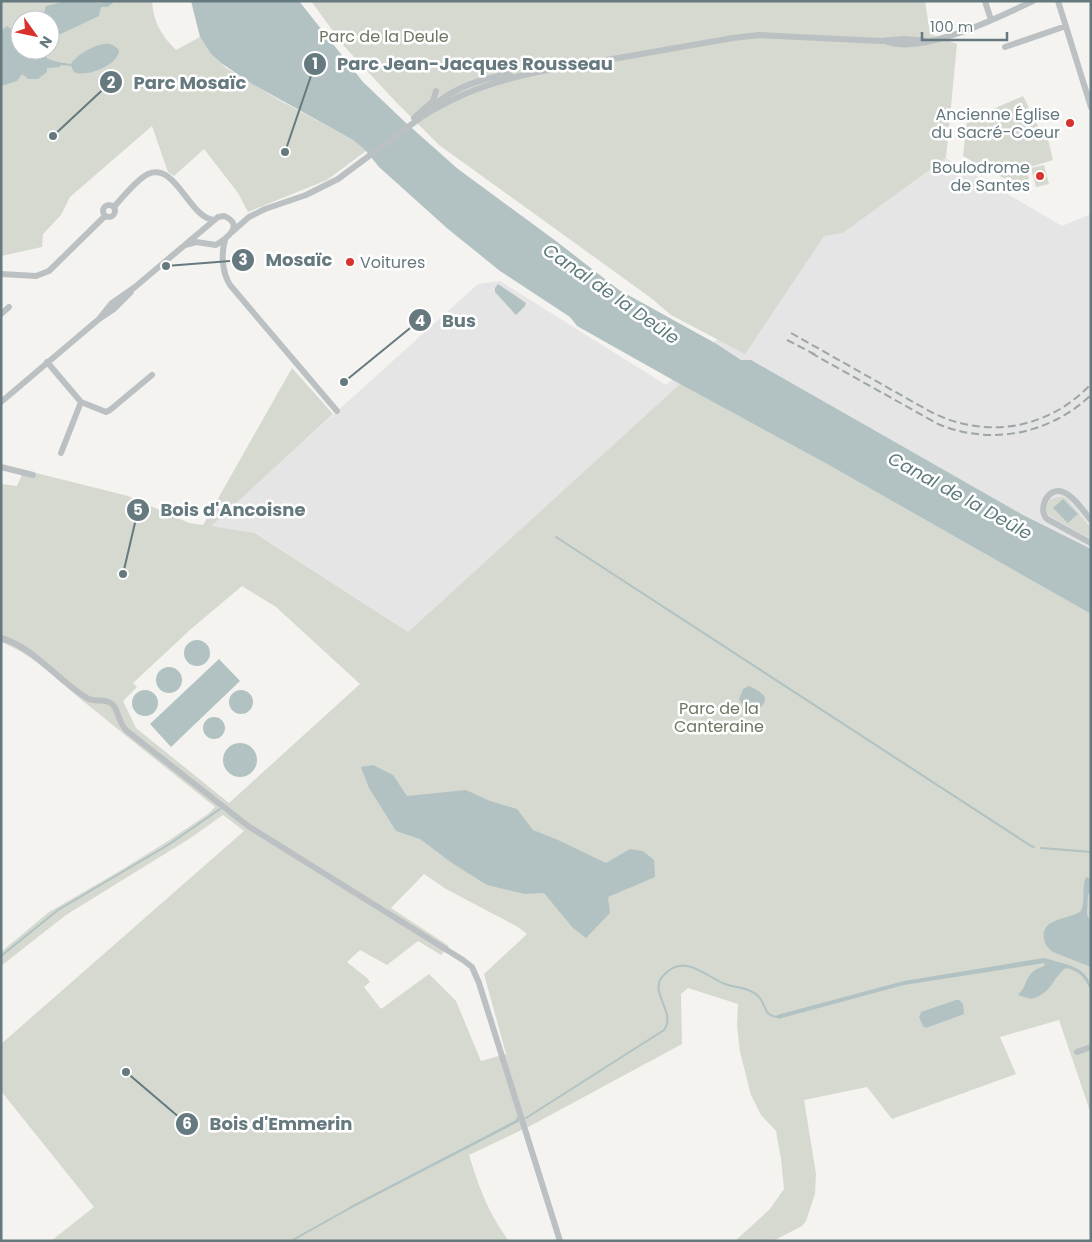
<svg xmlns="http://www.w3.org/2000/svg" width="1092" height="1242" font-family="Poppins,sans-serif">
	<rect width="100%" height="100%" fill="#f4f3f0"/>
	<path fill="#e4e5e4" d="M946 158 1062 226 1091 214V594L679 385 408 632 256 533 210 526 478 284 500 281 666 385 737 322 805 219 843 233Z"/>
	<path fill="#d5d9d0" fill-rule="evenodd" d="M1 1H152C153 22 162 36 176 50L200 37 211 54 226 68 279 100 353 140 366 151 327 180 248 212 238 193 204 149 174 176 168 172 152 126 70 197 61 215 43 234 42 247 1 256ZM20 20H50V50H20Z
		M311 1H925L930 34 957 44 946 158 843 233 824 236 745 354 671 315 651 298 439 145 396 102 344 46Z
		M1023 96 1043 136 1044 140 1048 139 1053 160 1027 168 1031 193 963 156 967 120Z
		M1044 165 1049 184 1036 187 1031 168Z
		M292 368 333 414 211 526 255 533 408 632 680 384 827 464 1091 614V1114L1059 1020 1000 1037 1016 1074 892 1119 867 1087 804 1100 816 1174 815 1194 806 1221 802 1226 773 1241H735L770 1209 784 1189 781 1159 776 1131 761 1115 751 1095 740 1052 737 1025 738 1004 688 988 681 994 682 1044 532 1125 469 1155C479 1188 489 1214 509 1241H51L94 1207 1 1091V1044L244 831 223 815 189 839 66 915 1 966V952L49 912 118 872 168 841 208 814 215 807C174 774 133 742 93 709 63 686 37 656 1 642V484L17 486 24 470 128 496 189 523 203 525ZM242 586 276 607 360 684 229 803 136 728 123 701 137 687 133 683 191 629ZM424 874 446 889 518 927 527 934 484 974 506 1054 481 1061 456 1001 429 974 381 1009 364 987 370 982 367 978 347 962 360 950 387 965 418 941 441 955 449 946 391 908Z
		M1062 497 1066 498 1091 528V539L1048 515C1044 502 1050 497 1062 497Z"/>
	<path fill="#b2c2c3" d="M66 1H95L96 3 115 1 108 7H101L99 16 50 39V20H35L43 16 46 6Z
		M191 1H299L363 82 405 122 458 169 556 241 619 290 715 343 741 360H751L1023 515 1091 549V614L827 464 680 384 577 326 570 317 500 271 448 229 379 167 366 151 353 140 252 84 221 63 211 54 200 37Z
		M20 16 29 20H20V50H40C47 62 58 62 71 64 76 55 98 42 109 44 113 44 116 47 119 50 119 65 86 78 74 72L71 66 61 65 60 67 47 68V72L38 79H28L22 74 17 81 1 86V31L7 26 11 29 14 27 16 23 15 21Z
		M498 284 526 303 525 306 516 315 495 292V288Z
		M1063 499 1078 514 1068 523 1053 508Z
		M184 653a13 13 0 1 1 26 0a13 13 0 1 1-26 0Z
		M219 659 240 681 171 747 150 724Z
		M156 680a13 13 0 1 1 26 0a13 13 0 1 1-26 0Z
		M749 686C764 693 773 699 755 712L746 709V705L741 703 739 699 743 689Z
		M229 702a12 12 0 1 1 24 0a12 12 0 1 1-24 0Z
		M132 703a13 13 0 1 1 26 0a13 13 0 1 1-26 0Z
		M203 728a11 11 0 1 1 22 0a11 11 0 1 1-22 0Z
		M223 760a17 17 0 1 1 34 0a17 17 0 1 1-34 0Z
		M373 765 393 775 407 796 466 790 490 801 517 809 533 830 558 840 606 863 630 849 643 851 654 860 655 877 608 897 610 913 586 938 573 928 544 893 525 894 487 885 452 863 420 839 396 831 369 788 361 767Z
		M1086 877 1091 879V890L1088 895 1087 914 1091 924V967L1053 952C1048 948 1045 945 1044 939 1040 917 1070 920 1081 911 1086 899 1081 888 1086 877Z
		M1044 958C1063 964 1091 966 1091 991 1085 978 1080 971 1066 968 1051 979 1053 993 1031 999L1018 995C1031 982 1022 974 1044 966L1045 963 904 985 778 1019 777 1015 904 981Z
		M956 1000H959L963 1004 964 1014 926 1028 923 1026 919 1017 921 1012Z
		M518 1117 520 1121 350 1209 349 1207 516 1120V1118Z"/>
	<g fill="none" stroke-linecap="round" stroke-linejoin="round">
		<path stroke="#b2c2c3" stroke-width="2" d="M556 537 1031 846 1034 847
			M1041 848 1091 852
			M1 956 58 910 168 845 220 809
			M526 1118 664 1030C677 1013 648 992 663 976 684 952 705 976 725 984 736 988 748 987 757 995 768 1004 761 1017 780 1017
			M291 1241 350 1208"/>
		<path stroke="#bbc0c2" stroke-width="6" d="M985 1 991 20
			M1058 1 1091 107
			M887 42C925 54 997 18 1033 1
			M1005 47 1066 26
			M433 106C454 88 483 78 510 74
			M414 118 433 101 436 91
			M418 119C458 94 486 84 532 73L733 38 759 35 881 41 904 39 929 41
			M103 211a6 6 0 1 1 12 0a6 6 0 1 1-12 0Z
			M114 207C122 198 137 179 148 174 176 162 189 218 214 220
			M232 232 249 217 265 209 306 195 338 179 420 118
			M225 240C221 254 222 272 230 285L337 411
			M1 274 36 276 49 271 105 216
			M1 314 9 307
			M99 319 112 303 135 287 218 217 224 216C245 225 227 238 216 245L196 242 185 245
			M47 362 81 402 106 412 110 410 152 375
			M1 402 99 319 114 309 131 292
			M61 453 81 402
			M1 467 33 475
			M1091 520C1083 511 1074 496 1063 492 1048 486 1037 509 1047 519L1091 543
			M1 638C35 648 57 680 87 698 95 703 105 698 112 704 119 710 118 723 127 731L248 826 463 960 472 967 479 983 560 1241
			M1077 1052 1091 1047"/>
		<path stroke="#9da5a8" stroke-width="2" stroke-dasharray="8 4" stroke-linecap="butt" d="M791 333 931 412C986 440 1049 429 1091 384
			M787 340 816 355
			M811 353 938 424C991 446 1049 434 1090 396"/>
	</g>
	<g fill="#d7322e" stroke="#fff" stroke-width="2">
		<circle cx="1070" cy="123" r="5"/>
		<circle cx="1040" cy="176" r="5"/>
		<circle cx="350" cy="262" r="5"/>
	</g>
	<g text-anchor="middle" stroke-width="5" stroke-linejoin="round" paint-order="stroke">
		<g font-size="16" fill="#6b7763" stroke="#fff">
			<text x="384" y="42">Parc de la Deule</text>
			<text x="719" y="714">Parc de la<tspan x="719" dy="18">Canteraine</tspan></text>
		</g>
		<g font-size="16" fill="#65797f" stroke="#fff" text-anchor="end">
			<text x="1060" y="120">Ancienne Église<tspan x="1060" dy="18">du Sacré-Coeur</tspan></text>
			<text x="1030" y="173">Boulodrome<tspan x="1030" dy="18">de Santes</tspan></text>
			<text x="360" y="268" text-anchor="start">Voitures</text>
		</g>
		<g font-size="18" font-style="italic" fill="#607b7d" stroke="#fff">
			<text transform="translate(611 294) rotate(35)" y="6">Canal de la Deûle</text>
			<text transform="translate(960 496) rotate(29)" y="6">Canal de la Deûle</text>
		</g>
	</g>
	<path fill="none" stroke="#65797f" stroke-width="2" d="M285 152L315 64M53 136L111 82M166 266L243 260M344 382L420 320M123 574L138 510M126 1072L187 1124"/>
	<g fill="#65797f" stroke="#fff" stroke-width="2">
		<circle cx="285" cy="152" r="5"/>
		<circle cx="53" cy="136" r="5"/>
		<circle cx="166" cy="266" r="5"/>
		<circle cx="344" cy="382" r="5"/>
		<circle cx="123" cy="574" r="5"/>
		<circle cx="126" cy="1072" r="5"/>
		<circle cx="315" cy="64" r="12"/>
		<circle cx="111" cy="82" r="12"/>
		<circle cx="243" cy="260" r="12"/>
		<circle cx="420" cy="320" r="12"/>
		<circle cx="138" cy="510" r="12"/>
		<circle cx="187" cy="1124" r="12"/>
	</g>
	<g font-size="15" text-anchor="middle" font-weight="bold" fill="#fff">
		<text x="315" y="69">1</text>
		<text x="111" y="88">2</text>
		<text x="243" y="265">3</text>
		<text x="420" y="326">4</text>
		<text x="138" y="515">5</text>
		<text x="187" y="1129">6</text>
	</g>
	<g font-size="18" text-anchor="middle" font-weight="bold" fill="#65797f" stroke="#fff" stroke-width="5" stroke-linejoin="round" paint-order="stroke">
		<text x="475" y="70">Parc Jean-Jacques Rousseau</text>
		<text x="190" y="89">Parc Mosaïc</text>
		<text x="299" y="266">Mosaïc</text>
		<text x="459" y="327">Bus</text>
		<text x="233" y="516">Bois d'Ancoisne</text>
		<text x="281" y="1130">Bois d'Emmerin</text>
	</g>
	<rect width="1092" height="1242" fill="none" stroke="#65797f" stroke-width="5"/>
	<g transform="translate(35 35) rotate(123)"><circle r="24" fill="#ffffff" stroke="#c1c9cc"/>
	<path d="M0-4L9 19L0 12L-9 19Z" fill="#d7322e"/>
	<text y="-8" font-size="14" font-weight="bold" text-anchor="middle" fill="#65797f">N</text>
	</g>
	<path d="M922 32v8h85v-8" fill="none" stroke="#65797f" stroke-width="2.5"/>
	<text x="930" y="32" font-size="15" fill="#65797f" stroke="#ffffff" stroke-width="4" paint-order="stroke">100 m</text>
</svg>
